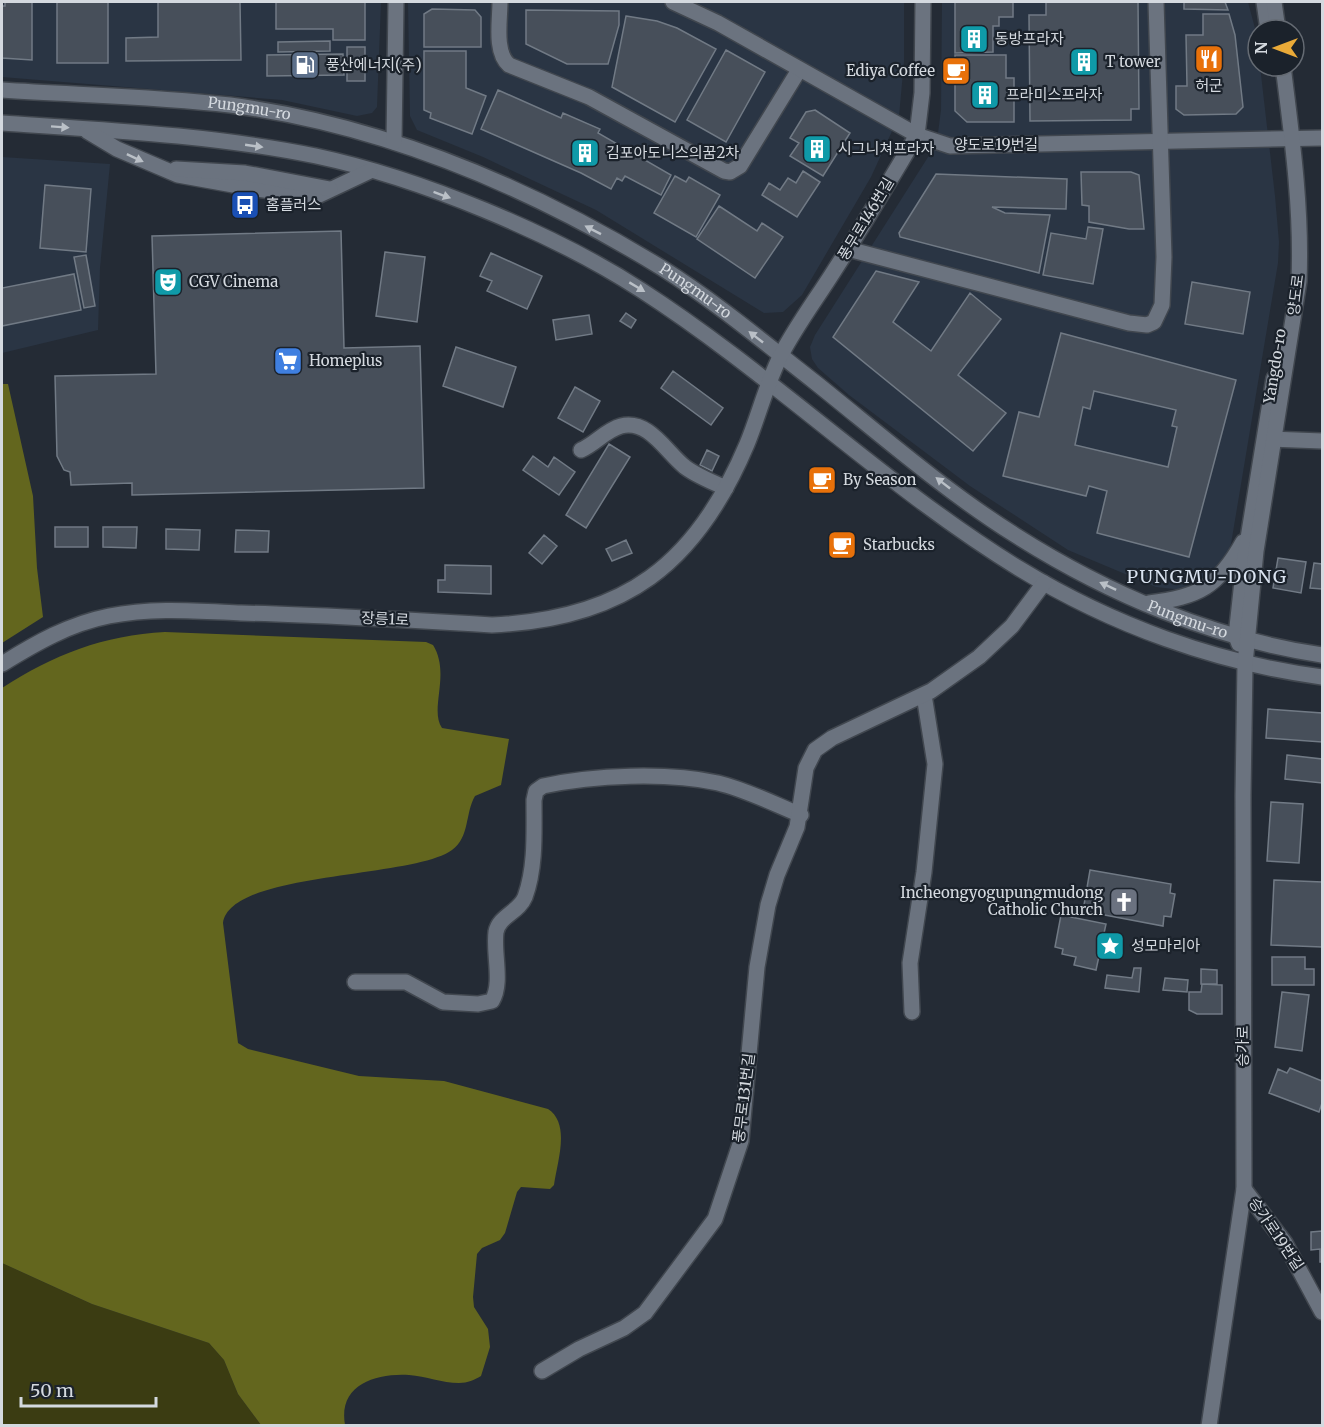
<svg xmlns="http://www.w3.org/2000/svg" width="1324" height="1427" font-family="Merriweather,'Noto Sans KR',serif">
	<rect width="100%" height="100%" fill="#242b35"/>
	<path fill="#2a3544" d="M2 2H381L377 107 372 113 357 116 282 100 2 77Z
		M408 2H904V62L899 116 871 177 802 295 783 312 764 313 596 210 483 157 417 130 410 116Z
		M942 2H1248L1257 36 1258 66H1260L1275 196 1279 242 1278 263 1231 544 1224 562 1205 583 1183 590 1156 587 1068 550 970 486 849 395 818 368 812 359 810 347 815 335 930 154 938 133 941 110Z
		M2 157 110 164 100 268 98 330 2 353Z"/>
	<path fill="#3b3c12" d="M2 1263 92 1304 209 1343 224 1360 238 1394 261 1425H2Z"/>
	<path fill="#63661e" d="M2 384H8L33 496 37 568 43 617 2 643Z
		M165 632 426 642 433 645C451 674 429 709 442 728L509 739 501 785 475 796C465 813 470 837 452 850 412 879 230 871 223 923L238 1043 248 1049 359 1076 444 1081 548 1109C571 1124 557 1162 554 1185L550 1189 521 1187 517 1192 505 1233 500 1240 482 1248 477 1254 473 1297 474 1307 488 1329 490 1347 481 1376C474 1380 468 1383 459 1383 442 1383 426 1376 409 1375 375 1373 338 1385 345 1425H261L238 1394 224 1360 209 1343 92 1304 2 1263V688C53 655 104 635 165 632Z"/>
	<path fill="#474f5a" stroke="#717a85" stroke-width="1.5" fill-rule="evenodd" d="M5 2H32V60L2 58V6H5Z
		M57 2H108V63H57Z
		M158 2H240L241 60 126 61V38L158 37Z
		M276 2H365V40H333V29H276Z
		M955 2H1013V17H999V26H993V52L955 53Z
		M1046 2H1138L1139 109H1131V120L1030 121 1029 15H1046Z
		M1184 2H1225L1228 10 1184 9Z
		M432 9 475 10 481 17V47H424V14Z
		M526 10 619 11V25L608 64H567L526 44Z
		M1203 14H1229L1235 35 1243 107 1236 114 1184 115 1176 109V86H1187L1186 35H1203Z
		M626 16 657 21 677 28 716 49 675 122 612 87Z
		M330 41V51L278 52V42Z
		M347 47H365V81H347Z
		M726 50 765 72 726 142 687 120Z
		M424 51H466V88L486 96 472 134 430 118 431 113 424 110Z
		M343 54 344 75 267 76V55Z
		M955 55H1006V78H1014V122H967L955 111Z
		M498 90 561 118 563 113 600 129 598 133 671 175 661 195 625 176 622 181 617 178 611 189 581 173 481 129Z
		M815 110 850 133 823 176 790 156 799 143 790 138 806 112Z
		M803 171 820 182 797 217 762 195 769 183 780 190 788 178 796 183Z
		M1081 172H1131L1139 175 1144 229H1129L1089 222V206L1082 205Z
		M936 174 1067 179 1066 209 992 207 1005 213 1050 215 1039 273 900 237 899 233Z
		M675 176 686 182 689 177 720 195 696 237 654 213Z
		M45 185 91 189 86 252 40 248Z
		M719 206 757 231 762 223 783 237 755 278 697 239Z
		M1088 227 1103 229 1093 284 1043 275 1051 233 1086 239Z
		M341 231 344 348 420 346 424 488 132 495V483L71 485 70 472 64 470 57 456 55 376 156 374 152 236Z
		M385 252 425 257 417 322 376 316Z
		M491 253 542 276 527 309 487 291 492 281 480 276Z
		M86 255 95 306 84 308 74 257Z
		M876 271 919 282 893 322 931 351 970 293 1001 319 958 375 1006 413 973 451 833 337Z
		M74 274 81 310 2 326V288Z
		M1192 282 1250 292 1243 334 1185 324Z
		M626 313 636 320 631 328 620 321Z
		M589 315 592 334 556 340 553 320Z
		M1061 333 1236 380 1189 557 1097 533 1107 491 1089 486 1086 496 1003 476 1019 412 1039 417ZM1094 391 1176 410 1172 426 1177 427 1168 467 1075 445 1083 407 1090 409Z
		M456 347 516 367 503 407 443 386Z
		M673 371 723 408 711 425 661 388Z
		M575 387 600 401 583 432 558 418Z
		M609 444 630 457 586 528 566 515Z
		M707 450 719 456 712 471 700 465Z
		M533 456 548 467 554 457 575 472 559 495 523 470Z
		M55 527H88V547H55Z
		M103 527H137L136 548 103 547Z
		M166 529 200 530 199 550 166 549Z
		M236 530 269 531 268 552H235Z
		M544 535 557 546 542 564 529 553Z
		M626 540 632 553 612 561 606 549Z
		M1278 558 1306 562 1301 593 1273 588Z
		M1314 563 1322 564V589L1310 588Z
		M445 565 491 566V594L438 592V580H445Z
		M1268 709 1322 713V742L1266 738Z
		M1287 755 1322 759V783L1285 779Z
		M1271 802 1303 804 1299 863 1267 861Z
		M1090 870 1171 884 1170 893 1175 894 1171 917 1164 916 1163 926 1083 911Z
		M1274 880 1322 882V947L1271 945Z
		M1061 915 1106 924 1096 970 1074 965 1076 957 1062 954 1063 949 1055 947Z
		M1272 957H1305V969H1314V985H1272Z
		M1134 968H1141L1139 992 1105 988 1107 975 1132 978Z
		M1201 969 1217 970V984H1201Z
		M1165 978 1188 980 1187 992 1163 990Z
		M1202 984 1222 985V1014H1197L1189 1010V992H1201Z
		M1282 992 1309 995 1302 1051 1275 1047Z
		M1290 1068 1322 1081V1103L1319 1112 1269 1093 1278 1069 1287 1073Z
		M1322 1231V1262H1320V1249L1311 1250V1232Z"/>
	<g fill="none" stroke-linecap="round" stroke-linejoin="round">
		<g stroke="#41474f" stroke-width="18">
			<g id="minor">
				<path d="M500 2C500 20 494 52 509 65L589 97 724 171 730 172 740 166 799 70"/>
				<path d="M673 2 718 23 917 135 950 146 1322 138"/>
				<path d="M1264 2 1268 30"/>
				<path d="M1274 2 1278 30"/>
				<path id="s1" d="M2 90C77 95 154 96 230 105 383 125 531 188 662 268 716 302 766 344 816 383 881 435 945 491 1015 535 1108 594 1214 639 1322 655"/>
				<path d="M2 123C106 130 213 135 316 156 419 178 553 233 641 290 773 375 886 487 1020 569 1112 625 1216 663 1322 677"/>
				<path d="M87 131 117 149 178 175 250 188 315 197 370 171"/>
				<path d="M394 142 396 2"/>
				<path d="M176 169 245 173 330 189"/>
				<path d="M848 249 1129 323 1147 325 1154 322 1162 305 1164 257 1156 2"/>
				<path d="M1267 439 1322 441"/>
				<path d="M581 450C595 444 606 430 621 426 649 419 666 452 685 467 697 476 712 482 726 488"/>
				<path d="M1149 603C1199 597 1218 587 1243 542"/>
				<path d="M1239 644 1236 636 1244 563 1274 378"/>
				<path d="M2 664C36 643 69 624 109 616 153 607 197 611 241 613 325 615 409 620 492 625 624 619 696 565 747 444 759 415 767 382 781 355 796 326 817 298 834 271 863 226 890 180 917 135L922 93 923 2"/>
				<path d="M355 982H406L443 1002 478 1004 492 1001C503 983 493 953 496 932 499 916 519 912 525 897 536 867 534 831 534 800L536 791 543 786C594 775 667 772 718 783 747 790 774 804 801 815"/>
				<path d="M912 1012 910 963 924 872 935 764 924 695"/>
				<path d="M1244 1189 1285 1243 1322 1312"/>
				<path d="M542 1371 579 1349 624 1328 645 1313 715 1219 741 1141 757 967 768 905 777 875 797 827 806 768 815 750 832 738 931 691 979 657 1012 626 1044 583"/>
				<path d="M1209 1426 1244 1189 1243 795 1245 664 1256 551 1299 281C1302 209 1292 137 1283 66"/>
			</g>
		</g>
		<use href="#minor" stroke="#6b737f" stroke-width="15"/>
	</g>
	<defs><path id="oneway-solid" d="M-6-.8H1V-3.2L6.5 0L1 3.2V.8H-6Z" transform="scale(1.5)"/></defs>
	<g fill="#bac0c7">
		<use href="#oneway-solid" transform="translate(60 127) rotate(4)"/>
		<use href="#oneway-solid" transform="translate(254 146) rotate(8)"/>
		<use href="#oneway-solid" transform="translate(135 158) rotate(25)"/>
		<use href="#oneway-solid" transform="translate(442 195) rotate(20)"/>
		<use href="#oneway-solid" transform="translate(593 230) rotate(-153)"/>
		<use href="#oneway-solid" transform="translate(637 287) rotate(31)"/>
		<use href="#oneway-solid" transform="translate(756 337) rotate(-142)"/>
		<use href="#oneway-solid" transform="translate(943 483) rotate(-142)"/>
		<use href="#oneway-solid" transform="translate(1108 586) rotate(-155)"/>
	</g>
	<defs>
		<g id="building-square" transform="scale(1.5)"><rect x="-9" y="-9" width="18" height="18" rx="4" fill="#0f9aa8" stroke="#1b222b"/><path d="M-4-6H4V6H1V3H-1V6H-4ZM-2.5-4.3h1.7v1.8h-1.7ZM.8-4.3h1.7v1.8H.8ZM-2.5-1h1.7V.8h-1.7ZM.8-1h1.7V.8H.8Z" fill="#fff"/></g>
		<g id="restaurant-square" transform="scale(1.5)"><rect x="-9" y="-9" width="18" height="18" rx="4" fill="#e8710a" stroke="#1b222b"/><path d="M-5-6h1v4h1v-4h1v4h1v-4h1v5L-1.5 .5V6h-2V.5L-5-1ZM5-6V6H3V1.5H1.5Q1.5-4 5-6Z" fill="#fff"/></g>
		<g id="fuel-square" transform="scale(1.5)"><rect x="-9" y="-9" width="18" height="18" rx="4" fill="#5c6f8a" stroke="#1b222b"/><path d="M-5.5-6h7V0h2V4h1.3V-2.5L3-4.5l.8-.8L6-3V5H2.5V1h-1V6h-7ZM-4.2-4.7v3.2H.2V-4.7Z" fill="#fff"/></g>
		<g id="cafe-square" transform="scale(1.5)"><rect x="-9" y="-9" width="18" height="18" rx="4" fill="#e8710a" stroke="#1b222b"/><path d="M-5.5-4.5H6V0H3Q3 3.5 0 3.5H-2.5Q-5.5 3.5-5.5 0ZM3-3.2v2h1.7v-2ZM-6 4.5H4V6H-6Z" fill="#fff"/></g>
		<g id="bus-square" transform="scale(1.5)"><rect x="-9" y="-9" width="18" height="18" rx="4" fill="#1a4fb4" stroke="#1b222b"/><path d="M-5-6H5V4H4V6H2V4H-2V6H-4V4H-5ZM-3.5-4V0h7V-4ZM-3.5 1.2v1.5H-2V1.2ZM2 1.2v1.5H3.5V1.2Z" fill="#fff"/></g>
		<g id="theatre-square" transform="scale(1.5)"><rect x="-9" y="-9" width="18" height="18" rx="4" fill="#0f9aa8" stroke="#1b222b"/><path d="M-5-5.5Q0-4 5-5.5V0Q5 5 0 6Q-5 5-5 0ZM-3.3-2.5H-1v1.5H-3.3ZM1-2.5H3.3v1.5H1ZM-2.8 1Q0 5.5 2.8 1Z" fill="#fff"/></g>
		<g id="supermarket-square" transform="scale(1.5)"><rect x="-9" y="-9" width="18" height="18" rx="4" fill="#3f7fe0" stroke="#1b222b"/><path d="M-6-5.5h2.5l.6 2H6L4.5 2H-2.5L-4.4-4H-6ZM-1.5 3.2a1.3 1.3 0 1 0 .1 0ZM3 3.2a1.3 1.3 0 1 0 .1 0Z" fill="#fff"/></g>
		<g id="church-square" transform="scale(1.5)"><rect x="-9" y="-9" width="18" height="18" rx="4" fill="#6b7280" stroke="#1b222b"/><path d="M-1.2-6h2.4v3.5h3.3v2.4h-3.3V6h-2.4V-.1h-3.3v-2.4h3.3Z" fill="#fff"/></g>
		<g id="sight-square" transform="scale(1.5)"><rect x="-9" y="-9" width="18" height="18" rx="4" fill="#0f9aa8" stroke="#1b222b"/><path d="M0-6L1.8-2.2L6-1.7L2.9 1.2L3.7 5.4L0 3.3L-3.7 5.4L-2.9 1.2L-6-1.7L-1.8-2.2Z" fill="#fff"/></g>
	</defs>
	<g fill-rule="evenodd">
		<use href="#building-square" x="974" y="39"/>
		<use href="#restaurant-square" x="1209" y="59"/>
		<use href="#building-square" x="1084" y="62"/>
		<use href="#fuel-square" x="305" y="65"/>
		<use href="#cafe-square" x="956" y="71"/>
		<use href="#building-square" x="985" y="95"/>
		<use href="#building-square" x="817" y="149"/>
		<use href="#building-square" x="585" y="153"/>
		<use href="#bus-square" x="245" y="205"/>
		<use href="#theatre-square" x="168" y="282"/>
		<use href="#supermarket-square" x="288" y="361"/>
		<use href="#cafe-square" x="822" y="480"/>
		<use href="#cafe-square" x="842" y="545"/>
		<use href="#church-square" x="1124" y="902"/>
		<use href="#sight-square" x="1110" y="946"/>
	</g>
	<g text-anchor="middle" stroke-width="4.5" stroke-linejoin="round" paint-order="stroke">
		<g font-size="15" fill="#d4d9df" stroke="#1b222b" text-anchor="start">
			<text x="995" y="44">동방프라자</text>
			<text x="1105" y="67">T tower</text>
			<text x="326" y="70">풍산에너지(주)</text>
			<text x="935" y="76" text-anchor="end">Ediya Coffee</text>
			<text x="1209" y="91" text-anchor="middle">허군</text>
			<text x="1006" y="100">프라미스프라자</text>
			<text x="838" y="154">시그니쳐프라자</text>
			<text x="606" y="158">김포아도니스의꿈2차</text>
			<text x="266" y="210">홈플러스</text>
			<text x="189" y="287">CGV Cinema</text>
			<text x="309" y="366">Homeplus</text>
			<text x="843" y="485">By Season</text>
			<text x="863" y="550">Starbucks</text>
			<text x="1103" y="898" text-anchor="end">Incheongyogupungmudong<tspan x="1103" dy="17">Catholic Church</tspan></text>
			<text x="1131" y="951">성모마리아</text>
		</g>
		<g font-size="15" fill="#d4d9df" stroke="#1b222b">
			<text dy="5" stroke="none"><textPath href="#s1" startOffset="248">Pungmu-ro</textPath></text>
			<text x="996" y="150">양도로19번길</text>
			<text transform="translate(866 219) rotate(-59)" y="5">풍무로146번길</text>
			<text dy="5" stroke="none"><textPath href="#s1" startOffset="734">Pungmu-ro</textPath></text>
			<text transform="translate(1296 295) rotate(-83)" y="5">양도로</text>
			<text transform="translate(1275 366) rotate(-81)" y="5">Yangdo-ro</text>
			<text dy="5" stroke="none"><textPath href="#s1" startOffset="1329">Pungmu-ro</textPath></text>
			<text transform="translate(385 619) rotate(3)" y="5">장릉1로</text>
			<text transform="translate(1243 1046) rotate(-90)" y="5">승가로</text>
			<text transform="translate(744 1098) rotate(-83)" y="5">풍무로131번길</text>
			<text transform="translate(1276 1234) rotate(56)" y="5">승가로19번길</text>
		</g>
		<g font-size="18" letter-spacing="1.5" fill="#dae3f0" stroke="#1b222b">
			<text x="1207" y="583">PUNGMU-DONG</text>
		</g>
	</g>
	<rect width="1324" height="1427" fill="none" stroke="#d4d9df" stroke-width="6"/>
	<g transform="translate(1276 48) rotate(270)"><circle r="28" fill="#1b222b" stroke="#656b73" stroke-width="1.5"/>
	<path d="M0-4.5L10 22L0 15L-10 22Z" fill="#eaaa38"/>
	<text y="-9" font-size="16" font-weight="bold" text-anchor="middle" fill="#d4d9df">N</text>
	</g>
	<path d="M21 1397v9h135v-9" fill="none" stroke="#d4d9df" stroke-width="3"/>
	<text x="30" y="1397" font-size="18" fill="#d4d9df" stroke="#1b222b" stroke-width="4.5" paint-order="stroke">50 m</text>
</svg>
